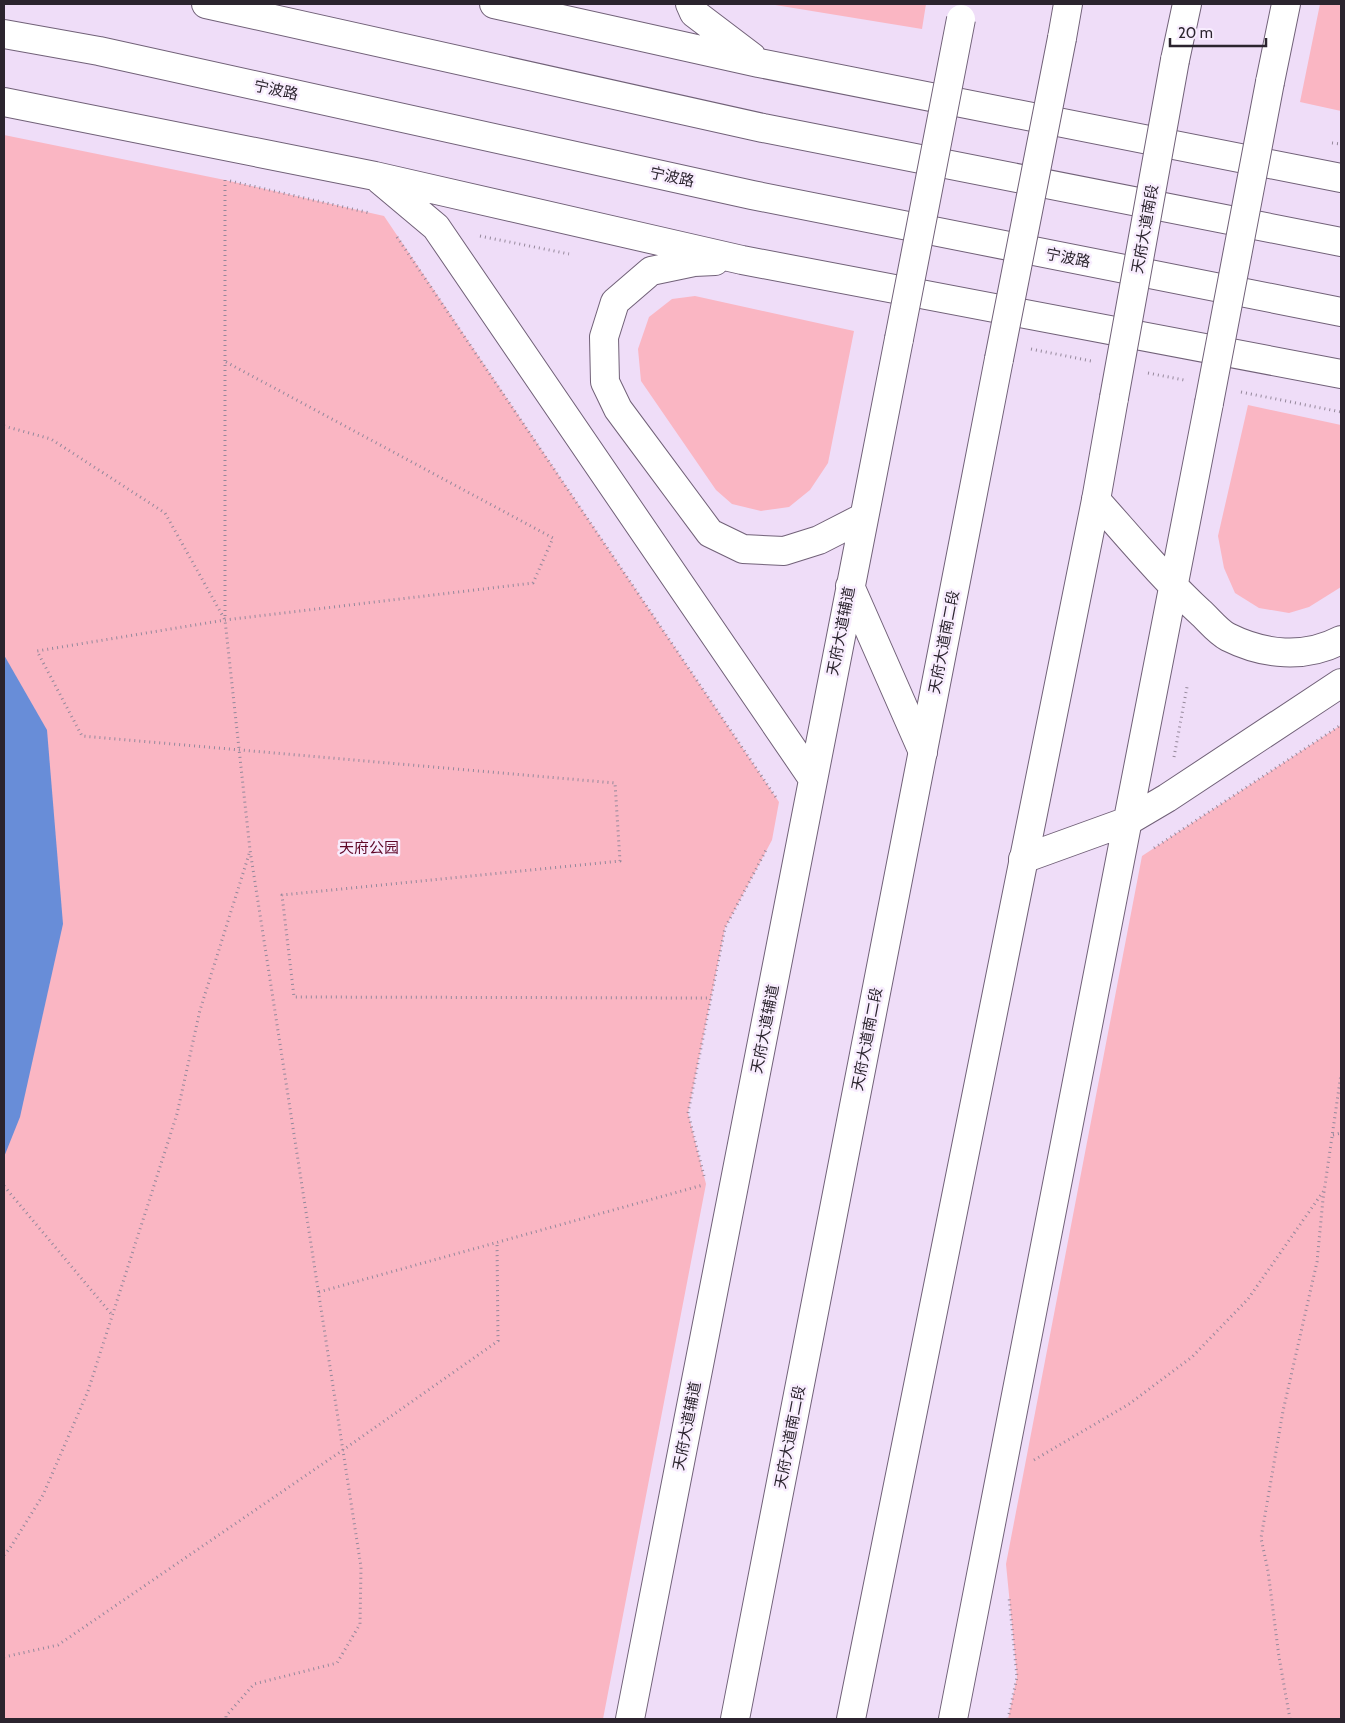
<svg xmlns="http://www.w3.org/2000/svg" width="1345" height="1723" font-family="Cabin,'Noto Sans SC',sans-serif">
	<rect width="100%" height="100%" fill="#efddf8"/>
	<path fill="#fab6c3" d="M769 4H926L922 29Z
		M1320 4H1341V111L1300 102Z
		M4 135 225 180 384 216 779 802 772 840 725 928 688 1113 706 1184 603 1719H4Z
		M695 296 854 331 828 463 810 490 789 507 761 511 732 504 716 490 641 381 638 349 649 317 672 299Z
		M1248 405 1341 425V587L1309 607 1289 613 1259 608 1235 593 1224 568 1218 536Z
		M1341 725V1719H1008L1017 1677 1006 1564 1142 856Z"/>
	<path fill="#688dd8" d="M4 655 47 730 63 924 20 1117 4 1157Z"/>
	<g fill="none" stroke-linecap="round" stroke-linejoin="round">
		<g stroke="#716178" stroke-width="30">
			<path id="secondary" d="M206 4 763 128 1341 242
				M494 4 759 63 1341 178
				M690 4 694 13 752 57
				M4 34 99 51 752 195 1341 312
				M1270 82 1286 4
				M4 102 375 176 742 260 1341 374
				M380 180 436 227 813 779
				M715 261 694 262 651 271 615 302 604 337 605 382 618 409 710 533 743 549 784 551 819 540 864 517
				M1096 500C1130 538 1162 577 1200 612 1208 619 1218 632 1228 637 1264 655 1305 659 1341 640
				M850 586 923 752
				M1023 859 1128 821 1167 798 1341 683
				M630 1719 899 339
				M953 1719 1209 403"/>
		</g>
		<g stroke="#716178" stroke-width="30">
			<path id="highway" d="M1062 38 1068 4
				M1175 60 1187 4
				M735 1719 999 359
				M851 1719 1096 500 1114 398"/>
		</g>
		<path stroke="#95889b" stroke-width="3" stroke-dasharray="1 4" stroke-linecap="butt" d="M1332 143 1341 144
			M225 180V619
			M230 181 370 213
			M480 236 569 254
			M397 237 777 799
			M1031 349 1091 361
			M226 362 553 538 533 583 225 620 37 651 82 736 615 783 620 861 282 895 294 997 711 998
			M1148 373 1184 380
			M1241 392 1341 412
			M4 426 51 439 165 513 225 620 250 850 361 1567 360 1624 337 1663 254 1684 226 1716V1719
			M1174 757 1187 687
			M1154 848 1341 725
			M1333 1135 1341 1133
			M704 1176 688 1113 725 928 766 850
			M4 1186 113 1316
			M319 1292 703 1185
			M1034 1460 1129 1404 1192 1357 1248 1299 1325 1189
			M4 1555 10 1548 43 1495 88 1391 177 1114 200 1010 250 851
			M4 1657 58 1645 343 1450 498 1341 497 1242
			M1008 1719 1017 1677 1009 1597
			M1290 1719 1279 1657 1268 1571 1261 1538 1283 1411 1317 1262 1323 1199 1341 1074"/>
		<use href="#secondary" stroke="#fff" stroke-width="28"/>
		<use href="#highway" stroke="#fff" stroke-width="28"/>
		<g stroke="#716178" stroke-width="30" stroke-linecap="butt">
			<path id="secondary-bridge" d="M899 339 961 19
				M1209 403 1270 82"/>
		</g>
		<g stroke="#716178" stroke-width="30" stroke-linecap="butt">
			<path id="highway-bridge" d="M999 359 1062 38
				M1114 398 1175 60"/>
		</g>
		<use href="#secondary-bridge" stroke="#fff" stroke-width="28"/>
		<use href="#highway-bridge" stroke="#fff" stroke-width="28"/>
	</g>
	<g text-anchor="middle" stroke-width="5" stroke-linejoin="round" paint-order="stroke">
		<g font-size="15" fill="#2b242e" stroke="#f8edfe">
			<text transform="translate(276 90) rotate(12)" y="5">宁波路</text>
			<text transform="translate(672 177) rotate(12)" y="5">宁波路</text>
			<text transform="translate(1145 229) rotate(-80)" y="5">天府大道南段</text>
			<text transform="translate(1068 258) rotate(11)" y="5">宁波路</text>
			<text transform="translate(841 631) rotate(-79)" y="5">天府大道辅道</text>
			<text transform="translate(944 642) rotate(-79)" y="5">天府大道南二段</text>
			<text transform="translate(765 1029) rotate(-79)" y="5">天府大道辅道</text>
			<text transform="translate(867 1039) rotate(-79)" y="5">天府大道南二段</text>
			<text transform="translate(687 1426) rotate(-79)" y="5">天府大道辅道</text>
			<text transform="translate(790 1437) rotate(-79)" y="5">天府大道南二段</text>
		</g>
		<g font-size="15" fill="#5f0728" stroke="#f8edfe">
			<text x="369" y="853">天府公园</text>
		</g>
	</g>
	<rect width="1345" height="1723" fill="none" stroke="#2b242e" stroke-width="10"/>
	<path d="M1170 38v8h96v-8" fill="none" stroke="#2b242e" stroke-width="2.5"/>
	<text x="1178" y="38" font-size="15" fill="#2b242e" stroke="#f8edfe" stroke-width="4" paint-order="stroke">20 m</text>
</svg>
